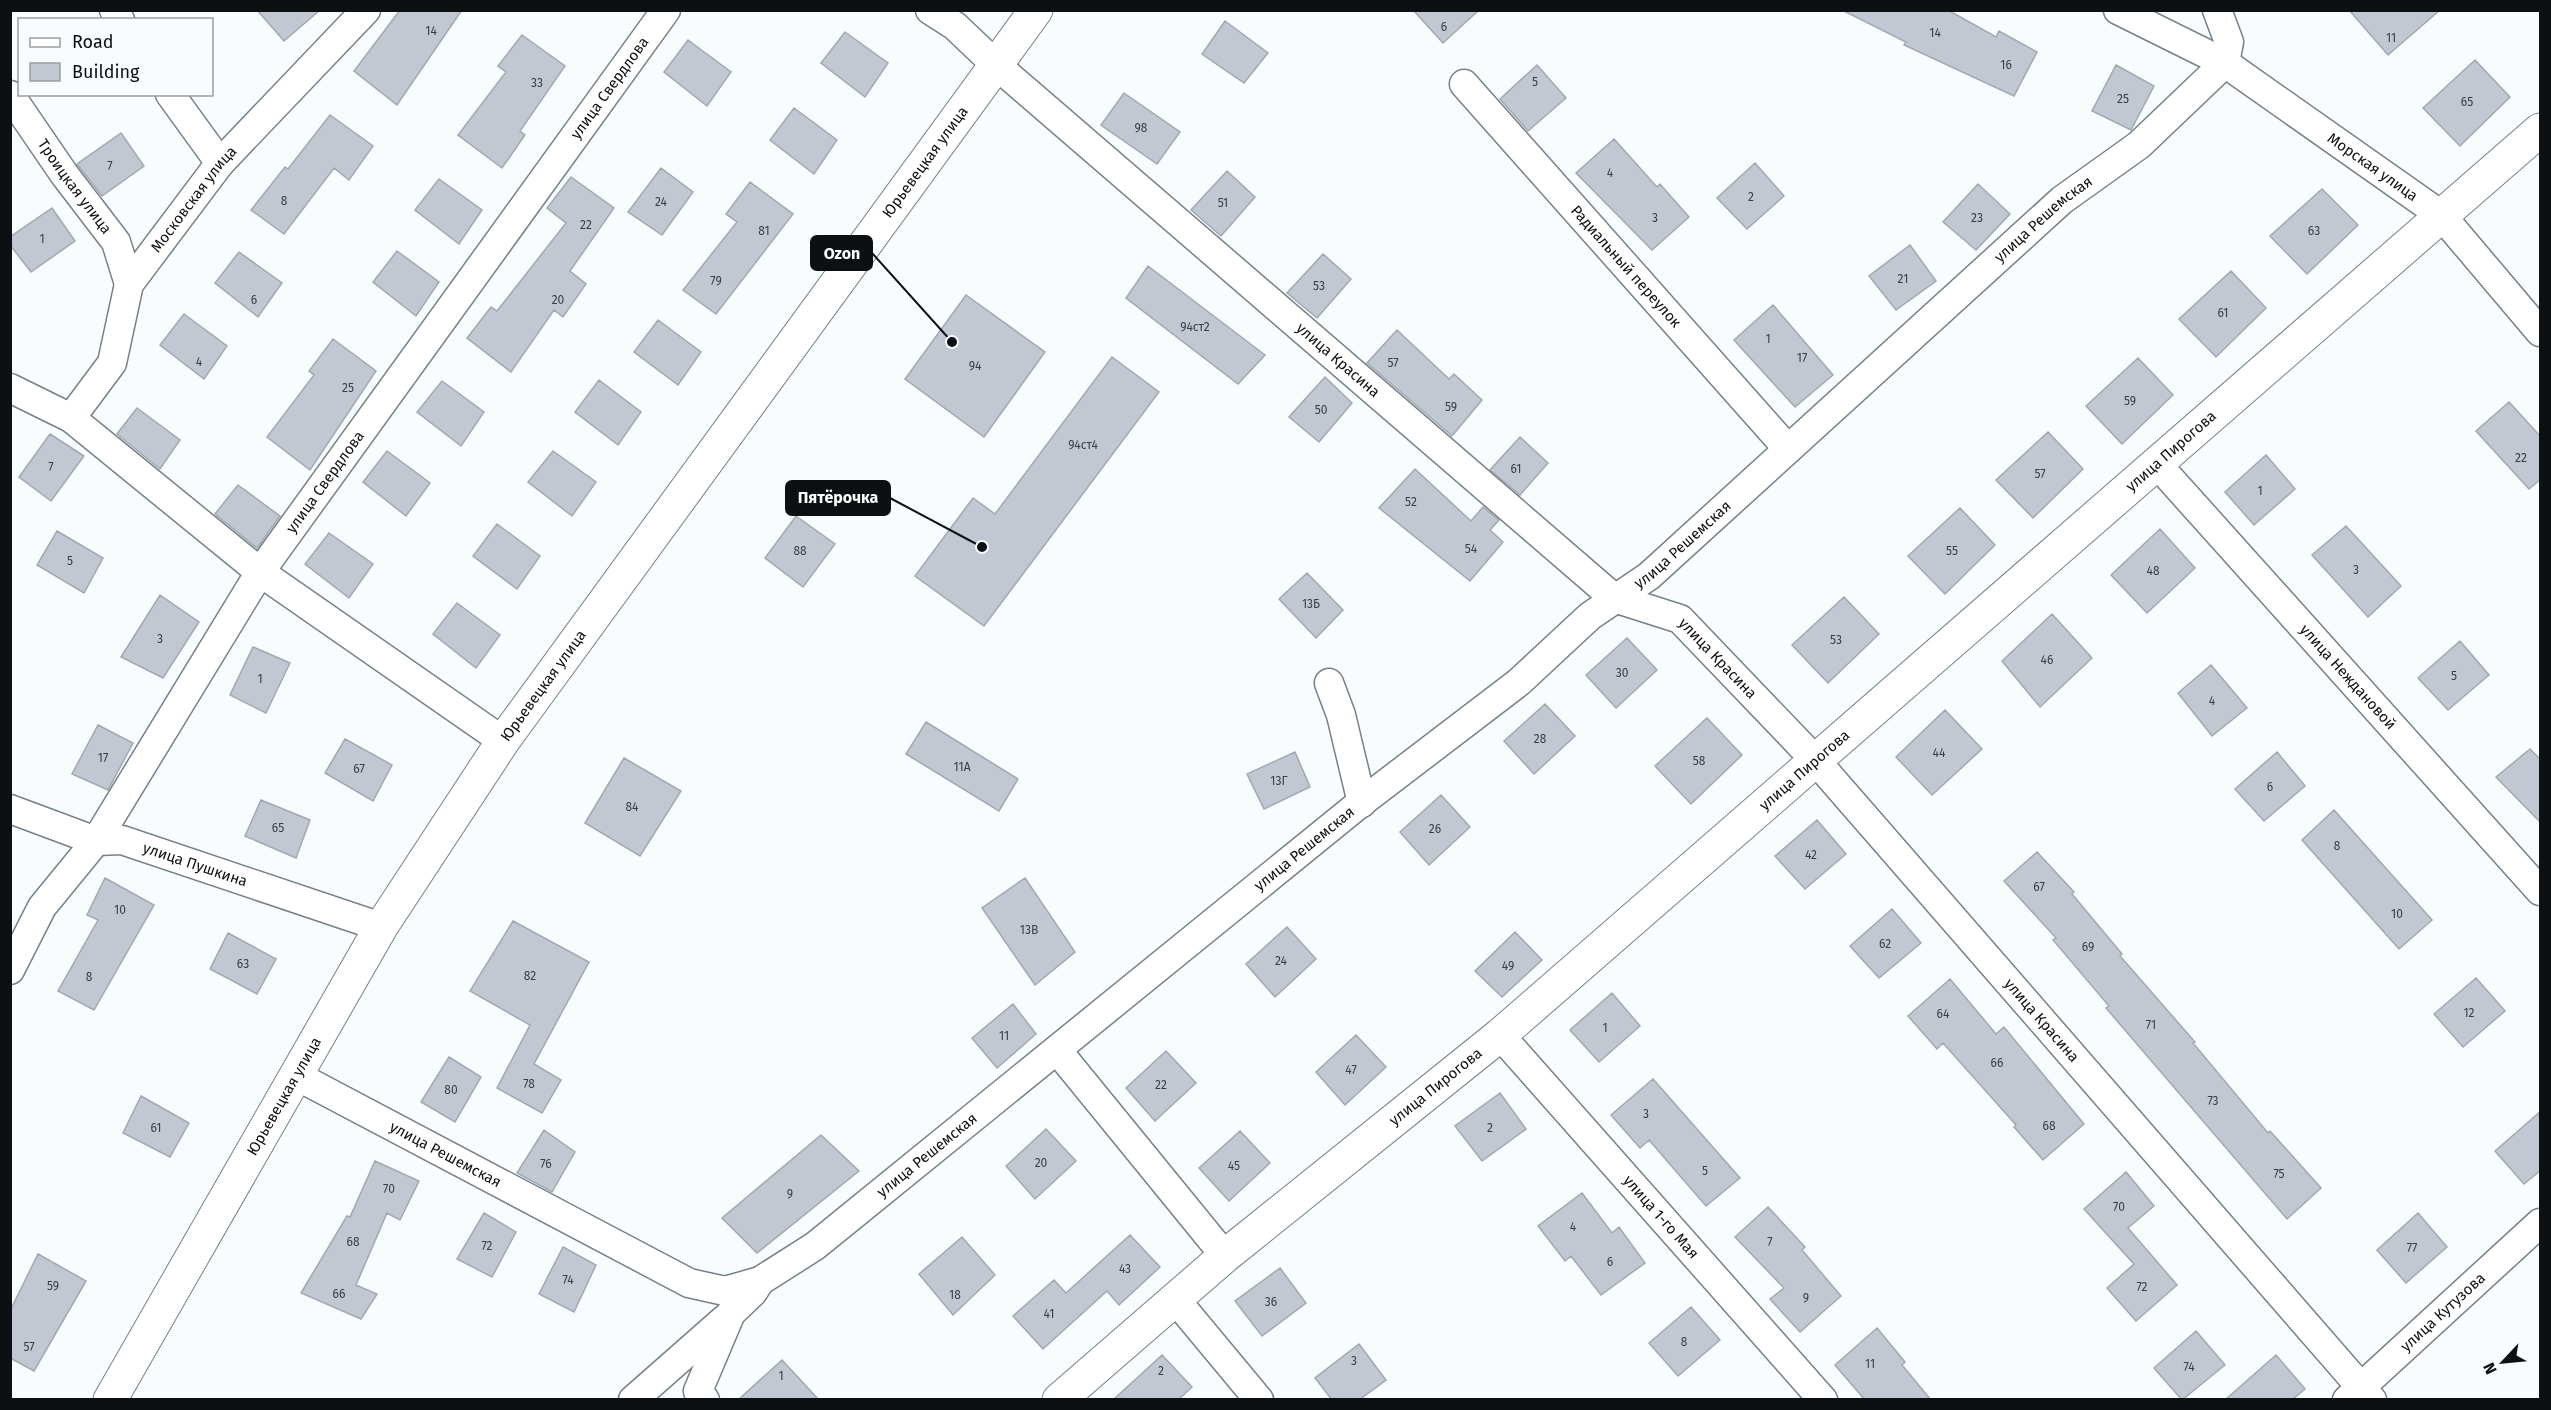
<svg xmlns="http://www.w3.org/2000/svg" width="2551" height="1410" font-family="'Fira Sans',sans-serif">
	<rect width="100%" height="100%" fill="#f8fcff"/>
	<path fill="#c1c8d1" stroke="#a1a8b1" stroke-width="1.5" d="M257 10H320L284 41Z
		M400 10H462L397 105 354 71Z
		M1413 10H1479L1443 43Z
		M1842 10H1948L1996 37 1999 31 2037 52 2014 96 1904 45 1906 42Z
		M2349 10H2440L2388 55Z
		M1225 21 1268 53 1244 83 1202 54Z
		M845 32 888 63 865 97 821 63Z
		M522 35 565 66 520 131 525 135 502 168 458 135 506 72 498 66Z
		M688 40 731 72 707 106 664 72Z
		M2475 60 2510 97 2460 146 2423 108Z
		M1537 65 1566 98 1528 131 1500 99Z
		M2116 65 2154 86 2131 130 2092 111Z
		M1124 93 1180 132 1157 164 1101 125Z
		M794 108 837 140 814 174 770 140Z
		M330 115 373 146 349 180 334 168 284 234 251 210 285 167 288 169Z
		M121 133 144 166 102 196 77 164Z
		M1614 139 1657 187 1660 184 1689 217 1652 250 1576 173Z
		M1755 163 1784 196 1747 229 1717 198Z
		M661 168 693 192 662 235 628 212Z
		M1227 171 1255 197 1221 236 1191 210Z
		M571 177 614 208 570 271 586 284 563 317 554 310 511 372 467 338 491 307 497 311 566 223 547 208Z
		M439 179 482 210 459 244 415 210Z
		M750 182 793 214 716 314 683 290 737 222 726 214Z
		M1978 184 2010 214 1976 250 1943 222Z
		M2322 189 2358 225 2307 274 2270 236Z
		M52 208 75 241 31 272 10 245V237Z
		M1910 245 1936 281 1896 310 1869 276Z
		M397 251 439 282 416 316 373 282Z
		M239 252 282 283 258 317 215 283Z
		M1323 254 1351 279 1317 318 1287 293Z
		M1148 266 1265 355 1238 384 1126 298Z
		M2231 271 2266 308 2216 357 2179 319Z
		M966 295 1045 352 984 437 905 379Z
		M1773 305 1833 375 1795 407 1734 340Z
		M184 314 227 346 204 379 160 345Z
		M658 320 701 352 678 385 634 352Z
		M1397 330 1449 379 1454 374 1482 400 1452 436 1367 363Z
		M333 339 376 371 310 470 267 437 314 375 309 371Z
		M1112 357 1159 392 984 626 915 576 973 498 995 514Z
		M2138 358 2173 395 2122 444 2086 406Z
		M1325 377 1352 403 1319 442 1289 417Z
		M599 380 641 412 618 445 575 412Z
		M442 381 484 412 461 446 417 412Z
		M2509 402 2541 437V479L2529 489 2476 431Z
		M137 408 180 440 160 469 117 434Z
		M2048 432 2083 469 2033 518 1996 480Z
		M50 434 84 456 51 501 19 477Z
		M1520 437 1548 463 1520 495 1490 470Z
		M387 451 430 483 406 516 363 482Z
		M553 451 596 482 572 516 528 482Z
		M2266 455 2295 489 2254 525 2225 492Z
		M1415 469 1471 521 1483 507 1499 520 1490 530 1503 542 1470 581 1379 508Z
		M238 485 280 516 257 548 215 514Z
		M1960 508 1995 545 1945 594 1908 556Z
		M796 516 835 544 803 587 765 558Z
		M497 524 540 556 517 589 473 556Z
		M2346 526 2401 586 2368 617 2312 555Z
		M2160 529 2195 568 2147 613 2111 575Z
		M57 531 103 558 84 593 37 565Z
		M329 533 373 564 349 598 305 564Z
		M1307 573 1343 610 1316 638 1279 599Z
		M160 595 199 622 163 678 121 657Z
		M1844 597 1879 634 1828 683 1792 645Z
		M457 603 500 635 476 668 433 634Z
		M2052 614 2092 658 2040 707 2002 661Z
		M1627 638 1657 670 1616 708 1586 675Z
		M2460 641 2489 675 2448 710 2418 678Z
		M253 647 290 663 266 713 230 695Z
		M2211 665 2247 708 2212 736 2178 693Z
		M1545 704 1575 736 1534 774 1504 741Z
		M1945 710 1982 749 1932 795 1896 757Z
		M1707 718 1742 755 1691 804 1655 766Z
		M926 722 1018 779 999 811 906 754Z
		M98 725 133 743 108 790 72 774Z
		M345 739 392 765 373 801 325 773Z
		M2530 749 2541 760V823L2496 777Z
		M1295 752 1310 787 1264 809 1247 774Z
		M2277 752 2305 786 2264 821 2235 789Z
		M624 758 681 791 640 856 585 823Z
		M1441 795 1470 827 1429 865 1400 832Z
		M261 800 310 820 296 858 245 836Z
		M2334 810 2432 920 2399 949 2302 840Z
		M1817 820 1846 854 1805 889 1775 856Z
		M2037 852 2074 892 2072 894 2122 954 2120 956 2195 1042 2193 1043 2268 1133 2270 1131 2321 1188 2287 1219 2106 1008 2109 1006 2053 940 2056 938 2004 881Z
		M105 878 154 905 94 1010 58 991 98 920 87 915Z
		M1025 878 1075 952 1035 985 982 908Z
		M1892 909 1921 943 1879 978 1850 946Z
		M513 921 589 962 534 1064 561 1080 542 1113 497 1088 530 1025 470 991Z
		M1287 927 1316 959 1275 997 1246 964Z
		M1515 932 1542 960 1502 997 1475 971Z
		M228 933 276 959 257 994 210 969Z
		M2476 978 2505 1011 2463 1047 2434 1014Z
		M1950 979 1996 1034 2004 1027 2084 1124 2043 1160 2014 1127 2016 1125 1943 1043 1937 1049 1908 1016Z
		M1612 993 1640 1026 1599 1062 1570 1030Z
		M1013 1004 1036 1034 997 1068 972 1038Z
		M1356 1035 1386 1067 1345 1105 1316 1072Z
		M1166 1051 1196 1083 1155 1121 1126 1088Z
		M449 1057 481 1077 455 1122 421 1102Z
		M1653 1079 1740 1178 1706 1206 1649 1140 1640 1148 1611 1115Z
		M1500 1093 1526 1129 1482 1161 1455 1126Z
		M141 1096 189 1123 170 1157 123 1133Z
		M2541 1111V1170L2524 1184 2495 1151Z
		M1046 1129 1076 1161 1035 1199 1006 1166Z
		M544 1130 575 1152 552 1192 517 1173Z
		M1240 1131 1270 1163 1229 1201 1199 1168Z
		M821 1135 859 1171 757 1253 722 1218Z
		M375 1161 419 1181 400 1220 387 1213 356 1285 377 1294 361 1319 301 1293 347 1216 350 1217Z
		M2126 1172 2154 1206 2128 1228 2177 1285 2136 1321 2107 1288 2134 1264 2084 1209Z
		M1582 1193 1612 1233 1619 1227 1645 1263 1601 1295 1571 1256 1565 1261 1538 1226Z
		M1768 1207 1805 1247 1802 1250 1841 1296 1800 1332 1770 1299 1784 1288 1735 1237Z
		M484 1213 516 1232 492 1277 457 1259Z
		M2418 1213 2447 1247 2406 1283 2377 1250Z
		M1130 1235 1160 1267 1119 1305 1107 1291 1043 1349 1013 1316 1054 1280 1066 1293Z
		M962 1237 995 1275 953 1315 919 1274Z
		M563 1247 596 1265 574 1312 539 1294Z
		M38 1254 86 1281 34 1371 10 1358V1311Z
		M1280 1268 1306 1303 1262 1336 1235 1301Z
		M1691 1307 1720 1340 1678 1376 1649 1343Z
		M1877 1328 1905 1362 1902 1365 1931 1400H1865L1835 1365Z
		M2196 1331 2225 1365 2182 1400 2154 1368Z
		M1359 1344 1386 1380 1359 1400H1332L1315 1378Z
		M1162 1355 1192 1387 1178 1400H1113Z
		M2276 1355 2305 1389 2292 1400H2225Z
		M782 1360 819 1400H738Z"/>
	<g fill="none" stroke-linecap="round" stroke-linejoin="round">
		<g stroke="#768086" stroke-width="31">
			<g id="street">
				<path d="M114 10 120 20"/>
				<path id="s1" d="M930 10 955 26 995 64 1614 598 1680 619 1817 762 2372 1400"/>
				<path id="s2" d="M2118 10 2225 63 2441 215 2540 332"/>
				<path d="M2217 10 2229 42 2225 63"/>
				<path id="s3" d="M1464 84 1788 449"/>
				<path d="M170 94 220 163"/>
				<path id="s4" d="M10 95 64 174 116 242 129 284"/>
				<path d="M10 388 71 418 260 572 503 741"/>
				<path id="s5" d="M71 418 112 363 129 284 220 163 366 10"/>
				<path id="s6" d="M2157 464 2540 891"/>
				<path d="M1329 683 1341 715 1362 803"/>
				<path id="s7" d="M10 809 96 841 122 840 381 927"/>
				<path id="s8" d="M10 970 42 907 96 841 260 572 666 10"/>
				<path id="s9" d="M1500 1035 1823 1400"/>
				<path d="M1057 1050 1225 1256"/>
				<path id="s10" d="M297 1076 689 1283 725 1291 760 1281 815 1246 1358 805 1519 682 1590 616 1649 576 2062 200 2139 145 2225 63"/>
				<path d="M1175 1299 1259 1400"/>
				<path d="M633 1400 725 1319"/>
				<path d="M705 1400 698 1391 731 1313 753 1292 760 1281"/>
				<path id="s11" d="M2347 1400 2540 1223"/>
			</g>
		</g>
		<g stroke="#768086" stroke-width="35">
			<g id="secondary">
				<path id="s12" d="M110 1400 381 927 503 741 1036 10"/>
				<path id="s13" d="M1059 1400 1225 1256 1500 1035 2540 130"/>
			</g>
		</g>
		<use href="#street" stroke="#fff" stroke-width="28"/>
		<use href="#secondary" stroke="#fff" stroke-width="33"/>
	</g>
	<g text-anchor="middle" stroke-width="4.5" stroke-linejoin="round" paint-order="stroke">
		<g font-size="12" fill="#393e42">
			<text x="1444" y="31">6</text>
			<text x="431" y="35">14</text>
			<text x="1935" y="37">14</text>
			<text x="2391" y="42">11</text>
			<text x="2006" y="69">16</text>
			<text x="1535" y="86">5</text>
			<text x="537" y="87">33</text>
			<text x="2123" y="103">25</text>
			<text x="2467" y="106">65</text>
			<text x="1141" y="132">98</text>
			<text x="110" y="170">7</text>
			<text x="1610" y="177">4</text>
			<text x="1751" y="201">2</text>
			<text x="284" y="205">8</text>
			<text x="661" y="206">24</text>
			<text x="1223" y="207">51</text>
			<text x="1655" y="222">3</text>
			<text x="1977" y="222">23</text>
			<text x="586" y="229">22</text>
			<text x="764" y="235">81</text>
			<text x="2314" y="235">63</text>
			<text x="42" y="243">1</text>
			<text x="1903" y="283">21</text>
			<text x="716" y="285">79</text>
			<text x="1319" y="290">53</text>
			<text x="254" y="304">6</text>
			<text x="558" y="304">20</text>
			<text x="2223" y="317">61</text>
			<text x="1195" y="331">94ст2</text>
			<text x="1768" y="343">1</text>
			<text x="1802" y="362">17</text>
			<text x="199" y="366">4</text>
			<text x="1393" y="367">57</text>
			<text x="975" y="370">94</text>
			<text x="348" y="392">25</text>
			<text x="2130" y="405">59</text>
			<text x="1451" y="411">59</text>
			<text x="1321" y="414">50</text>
			<text x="1083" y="449">94ст4</text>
			<text x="2521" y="462">22</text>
			<text x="51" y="471">7</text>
			<text x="1516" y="473">61</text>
			<text x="2040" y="478">57</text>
			<text x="2260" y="495">1</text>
			<text x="1411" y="506">52</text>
			<text x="1471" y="553">54</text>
			<text x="800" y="555">88</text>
			<text x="1952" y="555">55</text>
			<text x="70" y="565">5</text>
			<text x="2356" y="574">3</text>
			<text x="2153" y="575">48</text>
			<text x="1311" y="608">13Б</text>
			<text x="160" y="643">3</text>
			<text x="1836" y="644">53</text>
			<text x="2047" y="664">46</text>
			<text x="1622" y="677">30</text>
			<text x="2454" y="680">5</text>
			<text x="260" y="683">1</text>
			<text x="2212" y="705">4</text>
			<text x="1540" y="743">28</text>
			<text x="1939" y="757">44</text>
			<text x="103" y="762">17</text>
			<text x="1699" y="765">58</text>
			<text x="962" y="771">11А</text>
			<text x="359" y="773">67</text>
			<text x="1279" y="785">13Г</text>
			<text x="2270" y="791">6</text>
			<text x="632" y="811">84</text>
			<text x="278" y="832">65</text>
			<text x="1435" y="833">26</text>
			<text x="2337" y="850">8</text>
			<text x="1811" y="859">42</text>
			<text x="2039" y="891">67</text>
			<text x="120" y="914">10</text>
			<text x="2397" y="918">10</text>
			<text x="1029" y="934">13В</text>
			<text x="1885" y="948">62</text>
			<text x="2088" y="951">69</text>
			<text x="1281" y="965">24</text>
			<text x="243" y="968">63</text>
			<text x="1508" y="970">49</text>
			<text x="530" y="980">82</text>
			<text x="89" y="981">8</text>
			<text x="2469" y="1017">12</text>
			<text x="1943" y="1018">64</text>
			<text x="2151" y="1029">71</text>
			<text x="1605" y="1032">1</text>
			<text x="1004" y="1040">11</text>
			<text x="1997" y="1067">66</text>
			<text x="1351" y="1074">47</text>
			<text x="529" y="1088">78</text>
			<text x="1161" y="1089">22</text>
			<text x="451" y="1094">80</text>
			<text x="2213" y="1105">73</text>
			<text x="1646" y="1118">3</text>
			<text x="2049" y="1130">68</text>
			<text x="156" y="1132">61</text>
			<text x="1490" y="1132">2</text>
			<text x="1041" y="1167">20</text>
			<text x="546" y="1168">76</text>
			<text x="1234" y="1170">45</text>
			<text x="1705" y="1175">5</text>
			<text x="2279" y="1178">75</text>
			<text x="389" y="1193">70</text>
			<text x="790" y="1198">9</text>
			<text x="2119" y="1211">70</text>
			<text x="1573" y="1231">4</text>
			<text x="353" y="1246">68</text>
			<text x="1770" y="1246">7</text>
			<text x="487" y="1250">72</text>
			<text x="2412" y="1252">77</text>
			<text x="1610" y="1266">6</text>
			<text x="1125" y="1273">43</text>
			<text x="568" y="1284">74</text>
			<text x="53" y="1290">59</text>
			<text x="2142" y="1291">72</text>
			<text x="339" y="1298">66</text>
			<text x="955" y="1299">18</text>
			<text x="1806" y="1302">9</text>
			<text x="1271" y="1306">36</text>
			<text x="1049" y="1318">41</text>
			<text x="1684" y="1346">8</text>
			<text x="29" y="1351">57</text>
			<text x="1354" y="1365">3</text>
			<text x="1870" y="1368">11</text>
			<text x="2189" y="1371">74</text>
			<text x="1161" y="1375">2</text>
			<text x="781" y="1380">1</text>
		</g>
		<g font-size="15" fill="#0c1012" stroke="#f8fcff">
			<text dy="5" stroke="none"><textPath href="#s8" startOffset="1068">улица Свердлова</textPath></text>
			<text dy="5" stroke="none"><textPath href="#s12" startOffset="1484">Юрьевецкая улица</textPath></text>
			<text dy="5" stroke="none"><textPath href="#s2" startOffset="300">Морская улица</textPath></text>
			<text dy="5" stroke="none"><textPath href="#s4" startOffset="112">Троицкая улица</textPath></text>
			<text dy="5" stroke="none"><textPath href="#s5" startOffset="256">Московская улица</textPath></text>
			<text dy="5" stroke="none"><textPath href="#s10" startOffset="2184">улица Решемская</textPath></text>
			<text dy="5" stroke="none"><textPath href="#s3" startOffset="244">Радиальный переулок</textPath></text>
			<text dy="5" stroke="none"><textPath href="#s1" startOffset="538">улица Красина</textPath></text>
			<text dy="5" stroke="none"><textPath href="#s13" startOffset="1462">улица Пирогова</textPath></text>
			<text dy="5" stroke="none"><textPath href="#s8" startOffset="582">улица Свердлова</textPath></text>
			<text dy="5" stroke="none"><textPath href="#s10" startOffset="1698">улица Решемская</textPath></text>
			<text dy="5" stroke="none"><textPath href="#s1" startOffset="1026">улица Красина</textPath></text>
			<text dy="5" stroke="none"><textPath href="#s6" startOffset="286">улица Неждановой</textPath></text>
			<text dy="5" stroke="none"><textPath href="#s12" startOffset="836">Юрьевецкая улица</textPath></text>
			<text dy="5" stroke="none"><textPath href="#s13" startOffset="976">улица Пирогова</textPath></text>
			<text dy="5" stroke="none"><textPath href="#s10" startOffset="1212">улица Решемская</textPath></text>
			<text dy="5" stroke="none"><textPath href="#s7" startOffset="195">улица Пушкина</textPath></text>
			<text dy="5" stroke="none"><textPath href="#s1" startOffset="1512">улица Красина</textPath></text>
			<text dy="5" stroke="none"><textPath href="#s13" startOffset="490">улица Пирогова</textPath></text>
			<text dy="5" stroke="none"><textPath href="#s12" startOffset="350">Юрьевецкая улица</textPath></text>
			<text dy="5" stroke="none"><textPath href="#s10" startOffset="168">улица Решемская</textPath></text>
			<text dy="5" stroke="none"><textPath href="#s10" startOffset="726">улица Решемская</textPath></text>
			<text dy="5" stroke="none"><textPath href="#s9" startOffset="243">улица 1-го Мая</textPath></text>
			<text dy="5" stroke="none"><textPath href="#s11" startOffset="130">улица Кутузова</textPath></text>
		</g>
	</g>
	<path fill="none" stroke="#0c1012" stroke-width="2" d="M952 342L872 253M982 547L890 498"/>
	<g fill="#0c1012" stroke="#f8fcff" stroke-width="2">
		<circle cx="952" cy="342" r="6"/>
		<circle cx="982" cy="547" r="6"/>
	</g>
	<g fill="#0c1012" stroke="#0c1012" stroke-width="2">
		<rect x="811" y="236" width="61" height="34" rx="6"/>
		<rect x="786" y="481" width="104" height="34" rx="6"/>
	</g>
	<g font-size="16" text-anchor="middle" font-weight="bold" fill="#fff">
		<text x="842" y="259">Ozon</text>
		<text x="838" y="503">Пятёрочка</text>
	</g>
	<rect width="2551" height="1410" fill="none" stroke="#0c1012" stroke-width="24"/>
	<rect x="18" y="18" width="195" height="78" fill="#f8fcff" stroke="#9a9ea0" stroke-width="1.5"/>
	<rect x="30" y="38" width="30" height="9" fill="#ffffff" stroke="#9a9ea0" stroke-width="1.5"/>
	<text x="72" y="48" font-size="18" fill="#0c1012">Road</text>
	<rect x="30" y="63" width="30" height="18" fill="#c1c8d1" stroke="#9a9ea0" stroke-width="1.5"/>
	<text x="72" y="78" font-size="18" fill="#0c1012">Building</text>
	<g transform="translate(2503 1362) rotate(244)" stroke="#f8fcff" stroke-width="4.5" paint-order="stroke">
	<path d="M0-4.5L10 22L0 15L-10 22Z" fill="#0c1012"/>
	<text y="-9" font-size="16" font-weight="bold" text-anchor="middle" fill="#0c1012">N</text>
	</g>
</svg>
